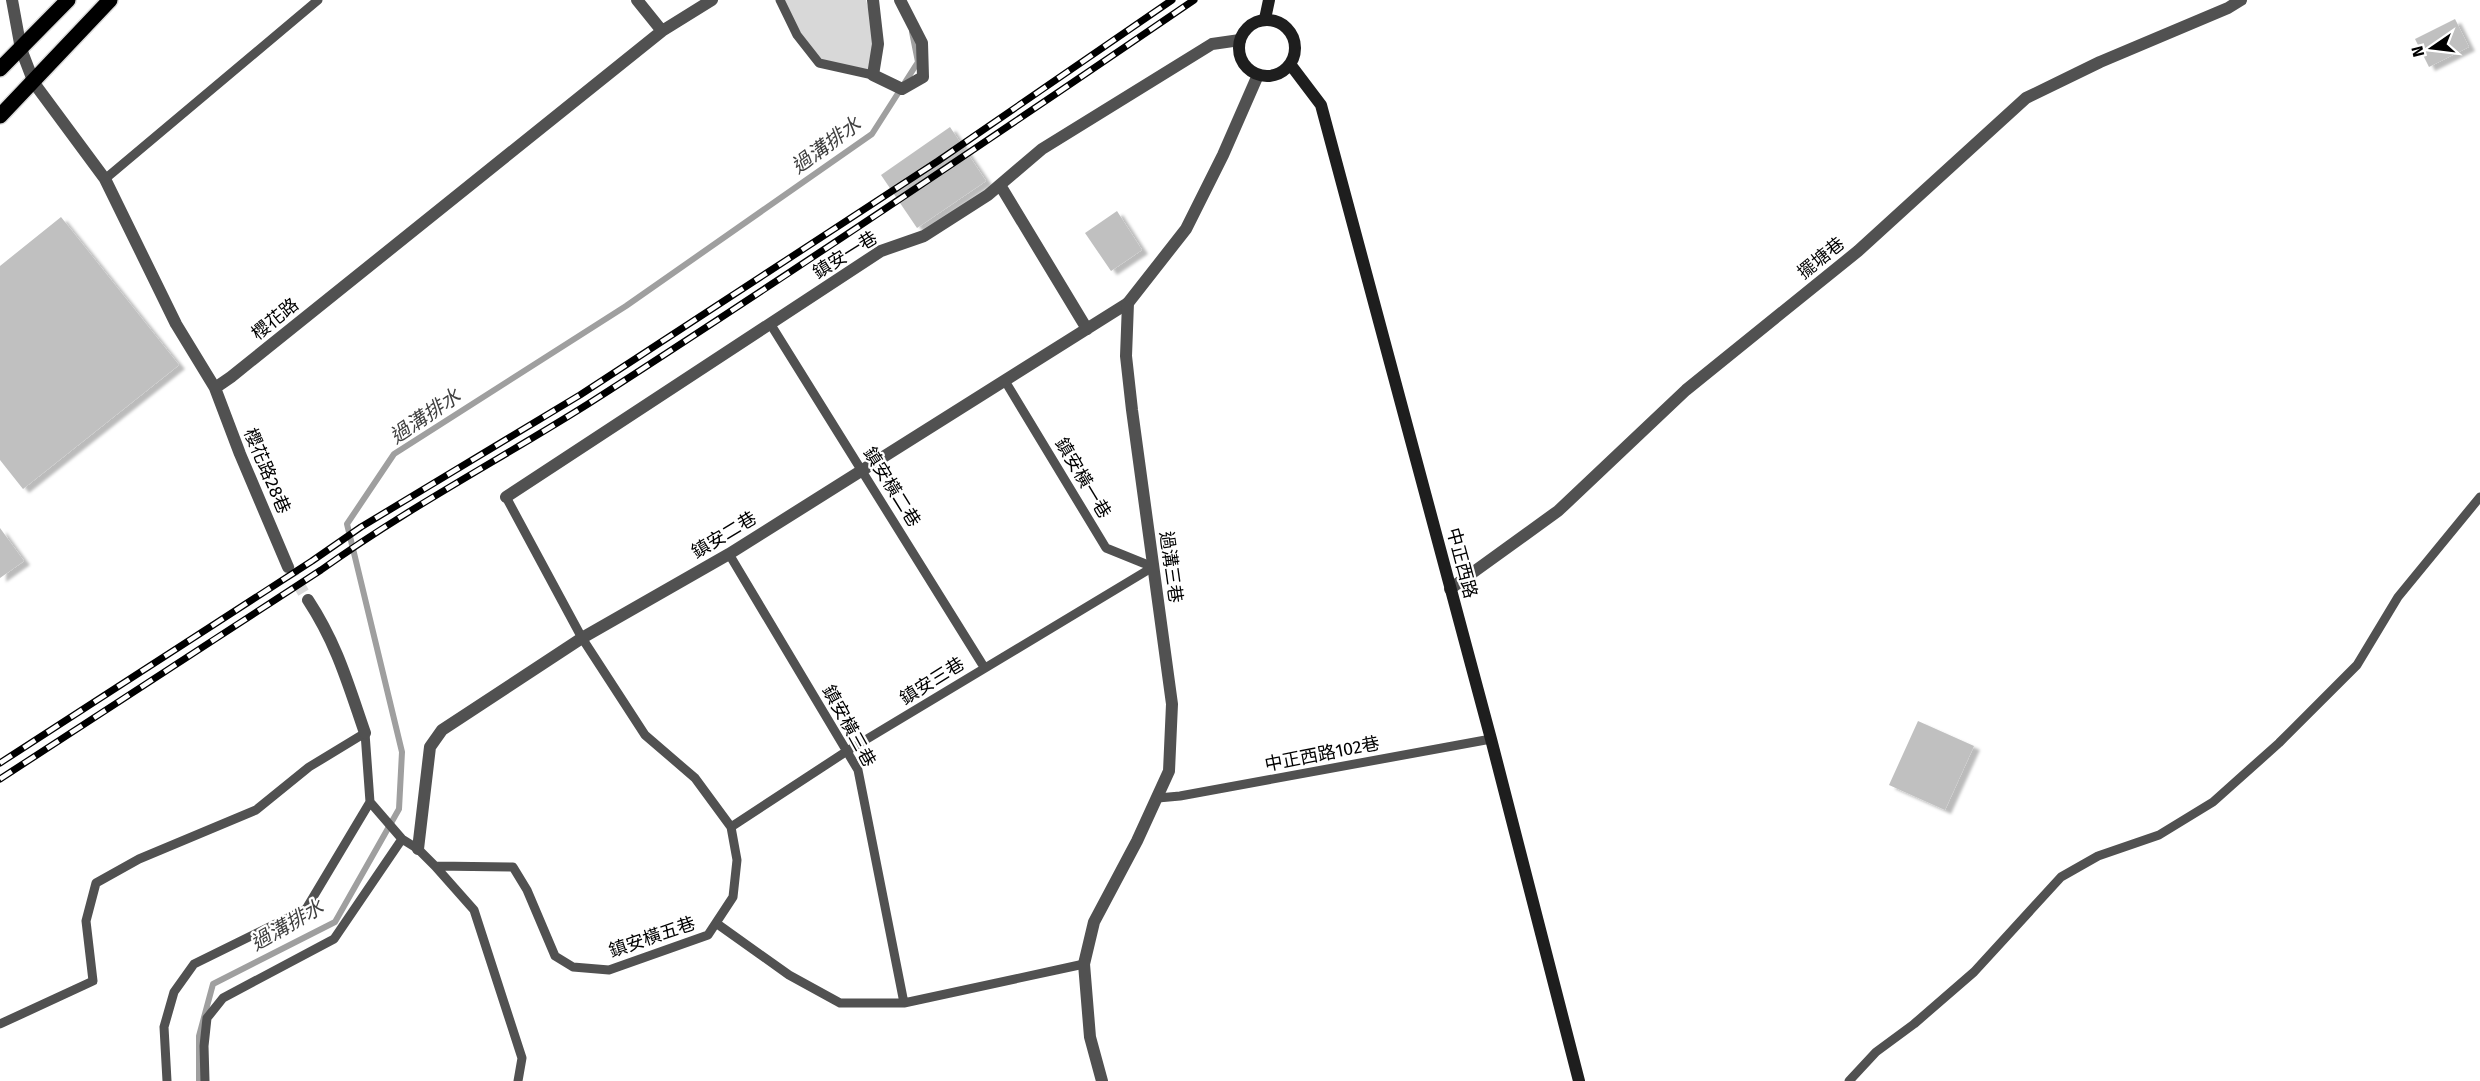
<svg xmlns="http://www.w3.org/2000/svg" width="2480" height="1081" font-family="'Fira Sans','Noto Sans TC',sans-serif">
	<defs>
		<filter id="shadow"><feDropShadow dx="6" dy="4" stdDeviation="1.5" flood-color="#0004"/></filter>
	</defs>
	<rect width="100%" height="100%" fill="#fff"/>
	<path fill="#d8d8d8" d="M780 0H866L878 44 873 75 819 63Z"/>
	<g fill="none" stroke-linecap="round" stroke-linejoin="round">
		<path stroke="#9f9f9f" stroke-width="6" d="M199 1081V1036L213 984 335 922 399 809 402 752 347 524 394 454 626 306 872 134 918 62 912 32"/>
	</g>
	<path fill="#c0c0c0" filter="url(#shadow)" d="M2455 19 2469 47 2429 67 2415 39Z
		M950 127 986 181 917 228 881 175Z
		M1117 211 1142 250 1111 271 1085 233Z
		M61 217 179 365 23 489 0 460V266Z
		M0 528 24 561 0 578Z
		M1918 721 1974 746 1945 810 1889 785Z"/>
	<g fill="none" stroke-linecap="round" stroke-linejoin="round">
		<path stroke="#d9d9d9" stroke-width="12" stroke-dasharray="12 6" stroke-linecap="butt" d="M288 567 308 600"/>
		<g stroke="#dbdbdb" stroke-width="18">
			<path id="primary" d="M0 69 68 0
				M0 116 110 0"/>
		</g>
		<path stroke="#515151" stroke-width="9" d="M780 0 797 35 819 63 873 75
			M105 179 318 0
			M771 325 984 667
			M1005 381 1106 548 1153 567
			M729 554 858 770 904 1003
			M1158 798 1180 796 1491 739
			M731 827 847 751 1153 567
			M435 866 513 867 527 890 555 956 573 967 609 970 708 935 733 897 737 860 731 827 695 778 645 735 582 638 506 497
			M716 923 789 975 840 1003H904L1084 964
			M0 1024 93 981 86 921 96 883 139 859 256 810 309 767 365 733 370 802 402 839 418 849 435 866 474 910 522 1058 518 1081
			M167 1081 164 1027 174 992 194 964 306 909 370 802
			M205 1081 204 1046 207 1018 223 998 334 939 402 839
			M1849 1081 1876 1052 1914 1024 1974 972 2061 877 2098 856 2159 835 2213 802 2279 743 2357 665 2398 597 2480 497"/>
		<path stroke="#515151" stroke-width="12" d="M637 0 662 31
			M873 0 878 44 873 75 902 89 923 77 922 43 900 0
			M21 49 34 83 105 179 176 324 215 388 240 454 288 567
			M1000 185 1087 329
			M215 388 231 377 662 31 712 0
			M506 497 881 251 924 236 988 195 1042 149 1212 44 1240 40
			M308 600C337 644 348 684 365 733
			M418 849 430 747 442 730 582 638 729 554 1128 303"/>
		<path stroke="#515151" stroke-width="12" d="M12 0 21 49
			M1450 589 1558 511 1686 390 1858 251 2026 98 2100 62 2228 8 2241 0
			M1102 1081 1090 1037 1084 964 1094 922 1137 841 1169 771 1172 704 1132 410 1126 356 1128 303 1186 229 1223 155 1258 75"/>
		<path stroke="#1e1e1e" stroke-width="12" d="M1265 19 1269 0
			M1239 48a28 28 0 1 1 56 0a28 28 0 1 1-56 0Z
			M1290 64 1321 105 1491 739 1579 1081"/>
		<use href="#primary" stroke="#000" stroke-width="15"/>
		<g stroke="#000" stroke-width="7">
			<path id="rail" d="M0 763 312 561 361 527 580 395 938 161 1172 0
				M0 779 321 570C406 509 499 460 588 404 792 273 993 137 1194 0"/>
		</g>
		<use href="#rail" stroke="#fff" stroke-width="4.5" stroke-dasharray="14" stroke-linecap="butt"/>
	</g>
	<g text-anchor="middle" stroke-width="4.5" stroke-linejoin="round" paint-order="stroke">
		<g font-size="18" fill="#000" stroke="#fff">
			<text transform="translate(845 255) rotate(-32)" y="6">鎮安一巷</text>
			<text transform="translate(1821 258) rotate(-39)" y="6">擺塘巷</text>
			<text transform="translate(275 319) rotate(-39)" y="6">櫻花路</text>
			<text transform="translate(267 471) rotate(67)" y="6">櫻花路28巷</text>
			<text transform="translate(1083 478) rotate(59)" y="6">鎮安橫一巷</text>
			<text transform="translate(892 487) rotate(58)" y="6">鎮安橫二巷</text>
			<text transform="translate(724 535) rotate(-31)" y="6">鎮安二巷</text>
			<text transform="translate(1462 563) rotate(75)" y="6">中正西路</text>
			<text transform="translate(1171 567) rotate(82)" y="6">過溝三巷</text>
			<text transform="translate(932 681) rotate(-32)" y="6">鎮安三巷</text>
			<text transform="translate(849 726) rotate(61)" y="6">鎮安橫三巷</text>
			<text transform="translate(1322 754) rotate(-11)" y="6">中正西路102巷</text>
			<text transform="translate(652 937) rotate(-19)" y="6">鎮安橫五巷</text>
		</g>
		<g font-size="20" font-style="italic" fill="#404040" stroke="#fff">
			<text transform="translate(826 145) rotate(-36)" y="7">過溝排水</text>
			<text transform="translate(425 416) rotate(-34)" y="7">過溝排水</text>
			<text transform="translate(287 925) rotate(-30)" y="7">過溝排水</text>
		</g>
	</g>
	<g transform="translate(2432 48) rotate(256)" stroke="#ffffff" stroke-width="4.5" paint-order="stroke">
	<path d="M0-4.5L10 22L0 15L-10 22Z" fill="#000000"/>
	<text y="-9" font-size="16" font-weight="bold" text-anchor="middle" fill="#000000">N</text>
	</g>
</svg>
